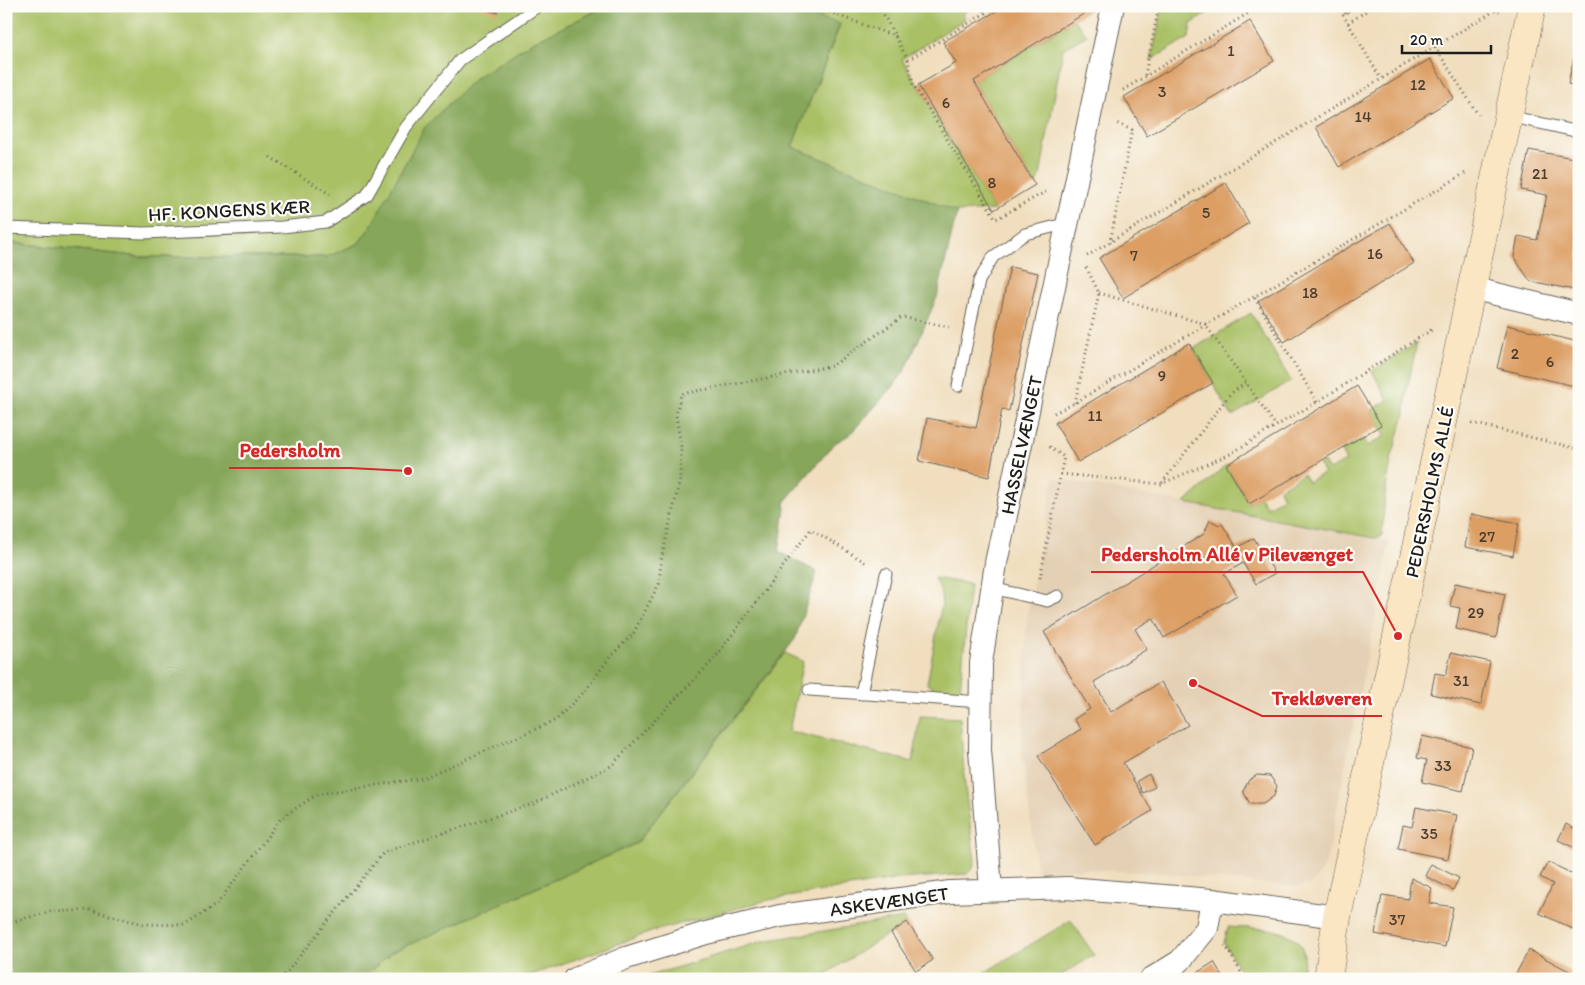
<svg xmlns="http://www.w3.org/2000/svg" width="1585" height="985" font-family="Itim,sans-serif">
	<rect width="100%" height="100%" fill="#fdfcf7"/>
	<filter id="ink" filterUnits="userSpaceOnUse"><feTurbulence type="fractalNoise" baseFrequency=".02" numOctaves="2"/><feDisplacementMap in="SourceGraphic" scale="10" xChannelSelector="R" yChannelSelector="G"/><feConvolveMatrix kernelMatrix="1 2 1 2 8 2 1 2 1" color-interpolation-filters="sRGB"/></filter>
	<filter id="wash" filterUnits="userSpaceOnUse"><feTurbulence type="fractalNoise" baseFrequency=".0096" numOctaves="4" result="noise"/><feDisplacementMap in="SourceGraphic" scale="20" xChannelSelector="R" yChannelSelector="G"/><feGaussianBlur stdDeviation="1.12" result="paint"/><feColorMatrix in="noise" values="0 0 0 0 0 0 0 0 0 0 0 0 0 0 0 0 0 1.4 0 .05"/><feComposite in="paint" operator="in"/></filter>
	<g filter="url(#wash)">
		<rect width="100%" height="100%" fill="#f0debe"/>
		<path fill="#e4d0b4" d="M1054 478 1390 541 1326 863 1318 877 1309 885 1292 887 1160 873 1081 869 1037 872 1022 752 1027 614Z"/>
		<path fill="#a9c065" stroke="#626e40" d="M6 6H606L529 44 474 79 359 243 327 257H143L6 242Z
			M785 6H975L963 13 965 19 902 59 994 210 957 212 792 147 840 25Z
			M1163 6H1218L1191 24 1189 38 1151 60Z
			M1074 20 1087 35 1063 49 1040 176 1035 185 974 81Z
			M1251 313 1291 381 1232 416 1193 349Z
			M1417 343 1407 389 1405 414 1392 456 1385 494 1382 536 1375 538 1185 503 1226 465 1249 504 1260 497 1267 507 1283 498 1279 489 1303 474 1308 482 1324 473 1319 465 1324 462 1329 470 1346 461 1341 451 1364 438 1368 446 1385 436 1372 410 1388 400 1372 371Z
			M934 578 970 584 960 692 937 691 927 684 942 603 940 589Z
			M785 653 803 661 789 731 913 762 920 716 960 718 965 787 975 861 973 868 967 874 899 879 768 900 654 931 520 979H365L366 974 392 952 637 843Z
			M904 918 907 922 818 979H639L763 941Z
			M1071 920 1094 955 1055 979H974Z
			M1228 927C1251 929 1294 924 1303 951 1306 958 1302 971 1301 979H1245L1224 943Z"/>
		<path fill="#86a65a" stroke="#51613b" d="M606 6H785L840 24 792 147 957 212 937 297 906 369 892 388 849 435 835 443 786 500 779 552 817 572 795 639 637 843 392 952 367 974 365 979H6V242L143 257H327L359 243 371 226 425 127 474 79 529 44Z"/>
		<g id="blocks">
			<path fill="#dc9e64" d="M475 6H499L497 13Z
				M1005 6H1088L1090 10 974 81 1035 185 994 210 918 85 956 63 943 42Z
				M1342 6H1358L1346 14Z
				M1250 21 1274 61 1147 136 1124 97Z
				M1578 39H1579V86L1568 84Z
				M1430 59 1454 98 1339 167 1316 127Z
				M1529 150 1579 159V291L1530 281 1514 257 1518 236 1537 240 1547 195 1521 190Z
				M1226 183 1249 223 1123 298 1099 258Z
				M1390 223 1414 263 1284 342 1258 301Z
				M1010 267 1038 273 1009 411 1002 409 989 477 919 461 927 418 976 428Z
				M1507 325 1579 342V387L1497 368Z
				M1189 343 1213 383 1078 462 1055 423Z
				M1357 386 1381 425 1249 504 1226 465Z
				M1471 514 1519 523 1513 556 1465 547Z
				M1210 520 1219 525 1222 524 1237 548 1254 538 1275 573 1256 584 1243 563 1224 574 1237 595 1164 638 1153 618 1135 629 1147 649 1094 682 1111 712 1161 682 1188 725 1123 763 1152 811 1095 845 1038 756 1081 729 1074 719 1090 709 1044 632 1204 534Z
				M1455 583 1505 594 1496 638 1456 629 1460 608 1450 606Z
				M1451 653 1490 662 1481 705 1431 694 1435 673 1446 675Z
				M1422 736 1472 747 1463 791 1422 782 1427 760 1417 758Z
				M1149 774 1155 787 1143 793 1137 781Z
				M1257 775 1270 776 1277 786 1274 796 1263 804H1250L1243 791 1249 780Z
				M1416 807 1457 815 1448 859 1398 849 1403 825 1412 827Z
				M1566 824 1579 831V850L1558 840Z
				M1548 862 1579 877V921L1575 930 1539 913 1553 884 1540 877Z
				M1431 864 1459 878 1453 890 1425 876Z
				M1411 878 1432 888 1429 903 1453 907 1445 947 1375 934 1382 895 1408 899Z
				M907 922 933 960 916 971 891 933Z
				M1529 950 1573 973 1570 979H1513Z
				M1214 962 1224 979H1187Z"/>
		</g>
	</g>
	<g filter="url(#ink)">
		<use href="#blocks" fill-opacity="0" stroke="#666055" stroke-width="1"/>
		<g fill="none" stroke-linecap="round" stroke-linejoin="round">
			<g stroke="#666055" stroke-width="13">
				<path id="lane" d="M1509 116 1579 132
					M6 228 144 233 282 227 326 222 367 195 406 127 460 60 538 6
					M958 386 979 281 993 257 1025 234 1068 223
					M992 588 1047 601 1058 596
					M809 690 981 702
					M861 694 886 574"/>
			</g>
			<g stroke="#666055" stroke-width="24">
				<path id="street" d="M1471 288 1579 314
					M991 889 980 750 981 663 996 563 1113 6
					M575 979 626 958 706 933 780 916 950 892 1068 888 1212 900 1337 917
					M1151 979 1180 961 1207 928 1212 900"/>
			</g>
			<g stroke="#666055" stroke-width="29">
				<path id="secondary" d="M1328 979 1337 917 1532 6"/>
			</g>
			<path stroke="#666055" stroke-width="3" stroke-dasharray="1 4" stroke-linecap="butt" d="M879 6 908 60 913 84 996 219 1047 191
				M981 6 985 13
				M1338 6 1381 79
				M815 7 897 37
				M1348 23 1374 6
				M1435 47 1479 116
				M908 60 997 6
				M1145 75 1159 6
				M1123 90 1260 6
				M270 157 330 194
				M1110 243 1132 130 1114 122
				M1087 256 1496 10 1502 12
				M1099 293 1205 324 1276 426 1317 402
				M1255 298 1317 402 1433 329
				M1075 403 1099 293 1086 267
				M1054 413 1075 403C1204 324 1337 250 1467 172
				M1472 423 1579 449
				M1061 474 1161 484 1230 454 1276 426
				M1162 483 1230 394 1246 383
				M1040 578 1064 457 1047 445
				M6 923 50 912 90 910 143 924 185 925 217 904 282 817 318 794 423 778 556 720 585 691 610 657 633 634 659 584 661 561 680 480 681 447 676 415 681 394 832 366 902 317 949 327
				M1225 945 1245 979
				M281 979 384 852 533 804 611 766 714 659 811 529 868 564"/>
			<use href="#lane" stroke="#fff" stroke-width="11"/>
			<use href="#street" stroke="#fff" stroke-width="22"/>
			<use href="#secondary" stroke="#fbe6c4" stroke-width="28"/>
		</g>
	</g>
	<g text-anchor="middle" stroke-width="4.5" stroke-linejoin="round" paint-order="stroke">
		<g font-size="16" fill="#4c3c2e">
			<text x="1231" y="56">1</text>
			<text x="1418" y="90">12</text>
			<text x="1162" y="97">3</text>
			<text x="946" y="108">6</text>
			<text x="1363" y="122">14</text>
			<text x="1540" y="179">21</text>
			<text x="992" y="188">8</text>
			<text x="1206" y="218">5</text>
			<text x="1375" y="259">16</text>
			<text x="1134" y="261">7</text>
			<text x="1310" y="298">18</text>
			<text x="1515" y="359">2</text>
			<text x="1550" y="367">6</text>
			<text x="1162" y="381">9</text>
			<text x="1095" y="421">11</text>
			<text x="1487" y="542">27</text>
			<text x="1476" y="618">29</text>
			<text x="1461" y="686">31</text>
			<text x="1443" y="771">33</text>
			<text x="1429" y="839">35</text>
			<text x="1397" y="925">37</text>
		</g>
		<g font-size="19" fill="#1c1c1c" stroke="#fdfcf7">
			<text transform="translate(229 210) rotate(-3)" y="7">HF. KONGENS KÆR</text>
			<text transform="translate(1021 445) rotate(-78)" y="7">HASSELVÆNGET</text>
			<text transform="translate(1429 492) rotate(-78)" y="7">PEDERSHOLMS ALLÉ</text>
			<text transform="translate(889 901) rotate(-8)" y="7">ASKEVÆNGET</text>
		</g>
	</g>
	<path fill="none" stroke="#d62828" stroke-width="2" d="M408 471L350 468H229M1398 636L1363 572H1091M1193 683L1262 716H1382"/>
	<g fill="#d62828" stroke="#fdfcf7" stroke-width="2">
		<circle cx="408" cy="471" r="5"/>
		<circle cx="1398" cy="636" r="5"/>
		<circle cx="1193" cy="683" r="5"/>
	</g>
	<g font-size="20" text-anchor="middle" font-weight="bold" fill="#d62828" stroke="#fdfcf7" stroke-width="4.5" stroke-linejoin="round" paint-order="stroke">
		<text x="290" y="457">Pedersholm</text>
		<text x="1227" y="561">Pedersholm Allé v Pilevænget</text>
		<text x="1322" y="705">Trekløveren</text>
	</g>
	<rect width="1585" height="985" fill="none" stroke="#fdfcf7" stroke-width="25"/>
	<path d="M1402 45v8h89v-8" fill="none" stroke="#1c1c1c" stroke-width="2.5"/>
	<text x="1410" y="45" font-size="15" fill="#1c1c1c" stroke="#fdfcf7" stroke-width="4" paint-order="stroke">20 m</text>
</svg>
